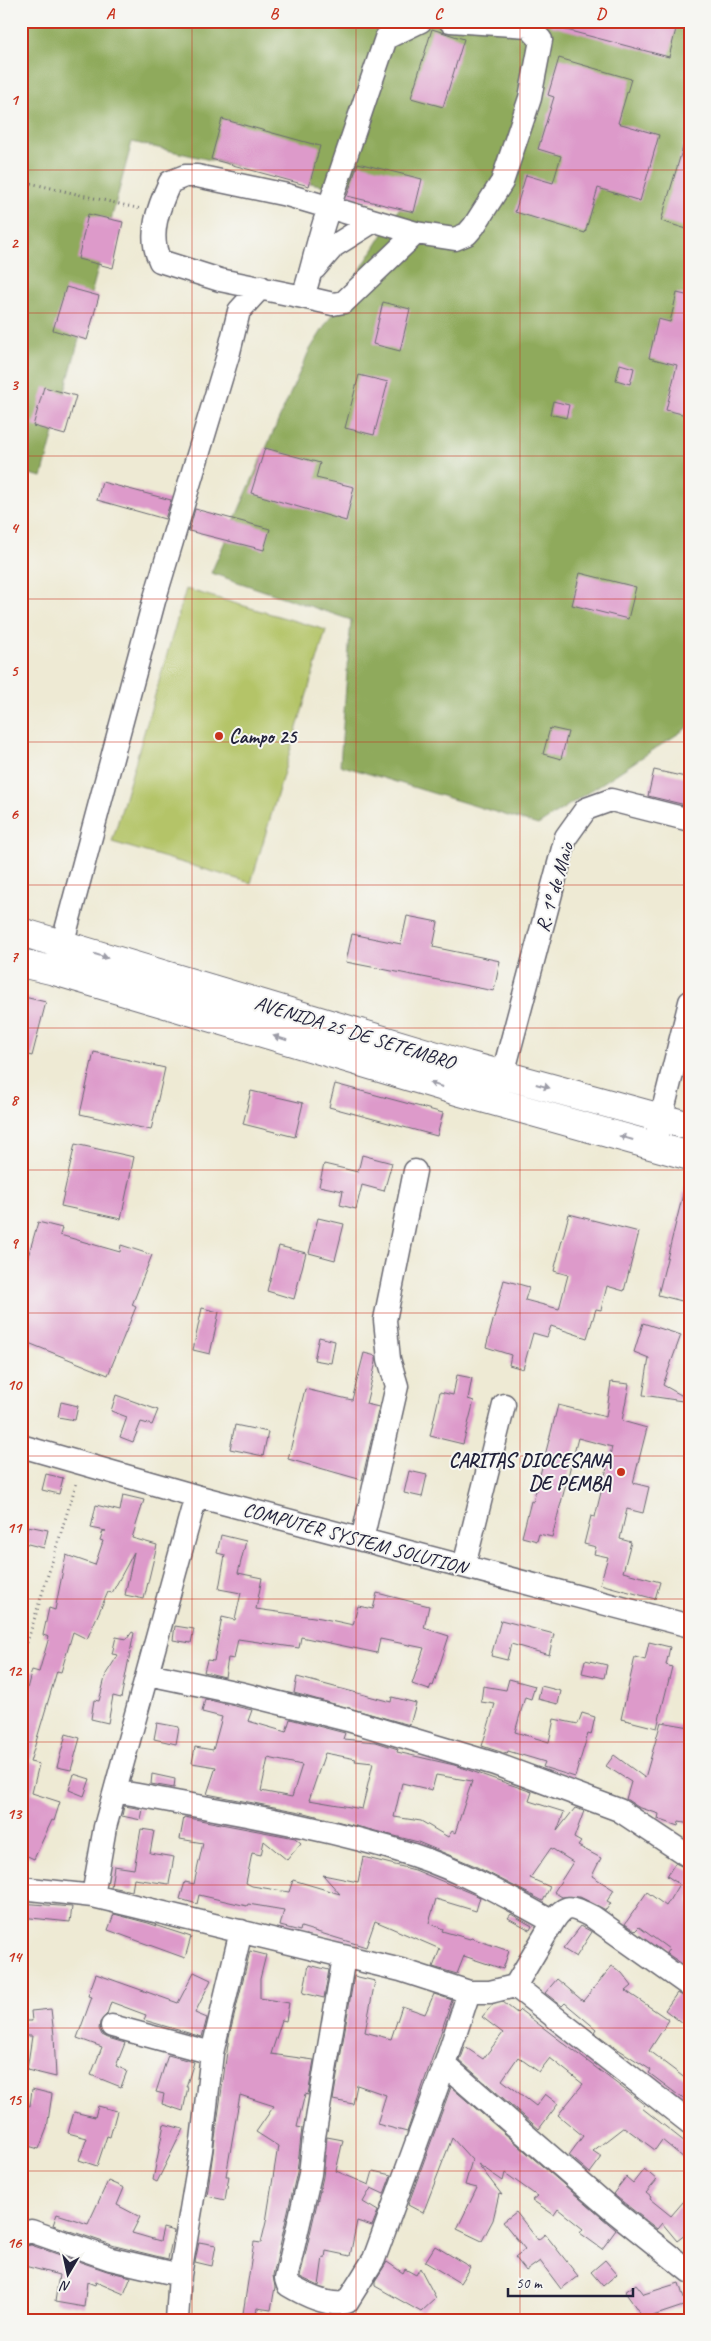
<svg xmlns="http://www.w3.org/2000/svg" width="711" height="2341" font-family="Caveat,sans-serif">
	<rect width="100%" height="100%" fill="#f6f6f2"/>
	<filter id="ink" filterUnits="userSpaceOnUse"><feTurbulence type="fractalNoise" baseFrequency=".02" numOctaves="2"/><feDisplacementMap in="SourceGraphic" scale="10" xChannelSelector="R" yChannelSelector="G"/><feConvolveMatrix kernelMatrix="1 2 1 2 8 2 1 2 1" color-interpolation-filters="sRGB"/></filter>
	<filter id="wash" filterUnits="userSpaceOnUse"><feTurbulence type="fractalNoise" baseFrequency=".0096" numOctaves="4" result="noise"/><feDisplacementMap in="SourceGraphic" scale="20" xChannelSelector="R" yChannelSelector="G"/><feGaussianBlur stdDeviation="1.12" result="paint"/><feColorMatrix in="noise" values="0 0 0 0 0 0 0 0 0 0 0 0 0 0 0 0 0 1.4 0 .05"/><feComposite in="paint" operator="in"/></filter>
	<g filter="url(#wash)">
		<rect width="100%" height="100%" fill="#eeead4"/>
		<path fill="#b4c467" stroke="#6b7351" d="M186 589 326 630 251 883 112 842Z"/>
		<path fill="#8faa5c" stroke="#58664c" d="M21 21H690V726L538 825 340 765 351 620 211 573 309 351 402 204 132 142 42 477 21 472Z"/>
		<g id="blocks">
			<path fill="#dd9aca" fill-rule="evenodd" d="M551 21H678L669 57 551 26Z
				M432 29 464 39 443 107 411 98Z
				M559 58 631 79 618 123 659 135 640 201 598 188 585 233 515 212 526 175 553 183 561 156 538 149 554 97 548 95Z
				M222 119 320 146 309 186 211 159Z
				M686 137 690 138V230L661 221Z
				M358 163 422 179 414 212 347 196Z
				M88 214 123 222 113 268 78 259Z
				M66 287 99 296 87 340 53 330Z
				M677 293 690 296V416L666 410 677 365 649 358 658 319 670 322Z
				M383 302 410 309 400 351 373 344Z
				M620 364 634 368 630 384 616 380Z
				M359 375 388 382 374 435 345 428Z
				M44 387 76 396 65 435 33 426Z
				M553 401 569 405 566 418 550 414Z
				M265 448 320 463 316 478 354 487 346 521 251 493Z
				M102 482 171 500 165 519 97 500Z
				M195 509 270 529 264 550 189 531Z
				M580 573 636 587 628 619 572 605Z
				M550 728 568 732 561 759 543 754Z
				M654 770 690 778V806L648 796Z
				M407 916 438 922 433 947 500 961 494 991 346 962 352 934 401 944Z
				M24 997 46 1002 32 1056 21 1053V1007Z
				M94 1052 165 1068 151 1130 80 1114Z
				M335 1084 443 1113 437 1136 329 1107Z
				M251 1091 303 1103 295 1137 243 1124Z
				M75 1144 134 1157 121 1219 61 1206Z
				M362 1155 392 1163 384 1191 362 1185 356 1209 340 1205 343 1191 319 1186 324 1164 358 1172Z
				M685 1186 690 1187V1303L658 1295Z
				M569 1214 639 1232 624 1291 607 1286 601 1310 596 1309 587 1338 551 1326 547 1337 533 1333 523 1369 509 1365 511 1355 486 1347 504 1280 529 1287 525 1300 559 1309 568 1275 554 1271Z
				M318 1218 344 1224 335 1260 309 1253Z
				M38 1222 62 1228 60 1235 120 1252 121 1245 152 1255 132 1305 136 1307 108 1375 21 1340V1281Z
				M279 1246 306 1253 294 1299 267 1291Z
				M202 1308 219 1312 210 1354 193 1350Z
				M643 1323 681 1335 663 1385 690 1400 689 1402 643 1395 649 1358 634 1352Z
				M319 1337 335 1341 331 1363 314 1360Z
				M364 1353 376 1356V1362L366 1404 379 1407 362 1480 288 1459 305 1389 352 1400Z
				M457 1375 472 1378 468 1399 474 1401 463 1444 430 1436 440 1392 453 1395Z
				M611 1382 629 1384 622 1421 647 1428 633 1483 649 1487 643 1513 627 1509 620 1539 631 1542 623 1572 660 1582 655 1599 600 1584 608 1557 594 1554 596 1547 584 1544 591 1516 595 1517 612 1447 578 1438 552 1537 539 1534 537 1541 522 1537 531 1501 533 1502 558 1405 606 1417Z
				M116 1395 158 1410 152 1425 141 1422 133 1442 120 1437 127 1417 111 1411Z
				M61 1402 78 1406 75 1420 58 1417Z
				M235 1425 268 1432 263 1456 230 1449Z
				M409 1471 427 1475 422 1497 404 1493Z
				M46 1474 63 1478 59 1494 42 1490Z
				M123 1495 144 1500 132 1538 157 1545 144 1599 125 1595 134 1552 112 1593 108 1592 87 1639 73 1632 61 1672 57 1671 30 1762 39 1764 32 1793 60 1802 54 1821 52 1820 34 1859 21 1853V1711L32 1670 39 1672 49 1637 43 1635 49 1608 55 1610 66 1555 95 1565 103 1541 100 1540 103 1531H106L91 1528 96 1505 120 1511Z
				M28 1526 48 1530 44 1548 24 1543Z
				M221 1535 246 1541 238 1573 262 1578 256 1609 321 1618 353 1625 358 1606 373 1609 377 1593 429 1606 424 1628 449 1636 433 1686 431 1685 429 1690 412 1684 424 1648 380 1639 377 1653 301 1637 299 1648 238 1639 234 1659 228 1658 225 1677 204 1672 207 1660 214 1661 222 1617 235 1620 241 1593 219 1589 225 1555 217 1553Z
				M501 1620 554 1634 549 1655 511 1644 507 1660 491 1656Z
				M175 1626 194 1629 191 1643 173 1640Z
				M132 1632 134 1633 121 1698 113 1696 108 1723 91 1719 94 1700 99 1701 106 1674 118 1655 112 1654 116 1637 127 1639Z
				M649 1642 670 1647 666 1665 672 1667 657 1728 621 1719 635 1657 645 1660Z
				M585 1660 607 1665 604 1678 582 1673Z
				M297 1677 391 1702 392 1697 416 1703 410 1725 294 1693Z
				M509 1679 535 1686 531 1699 525 1697 515 1732 549 1742 554 1719 578 1724 582 1713 595 1717 591 1735 588 1734 575 1777 543 1767 545 1762 508 1751 507 1754 482 1746 495 1704 481 1702 483 1686 506 1690Z
				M541 1686 561 1691 558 1704 538 1699Z
				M205 1699 252 1710 248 1721 286 1732 290 1719 345 1733 343 1739 376 1742 398 1749 397 1752 454 1765 532 1792 529 1801 564 1812 557 1831 575 1808 584 1811 574 1838 581 1842 578 1846 601 1858 592 1876 614 1890 607 1901 611 1903 606 1910 580 1897H562L554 1892 573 1862 551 1848 530 1878 550 1887 543 1901 473 1865 418 1842 305 1813 207 1794 216 1767 192 1763 195 1747 213 1750 222 1717 202 1712ZM325 1753 356 1759 355 1761 373 1763 362 1809 309 1800ZM268 1758 302 1765 292 1797 261 1791ZM436 1775 472 1781 455 1833 452 1831 448 1837 421 1821 394 1817 402 1783 432 1790Z
				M661 1722 690 1727V1824L679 1822 678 1826 658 1819 659 1814 638 1807 626 1799 631 1782 606 1766 614 1755 645 1778Z
				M157 1723 179 1727 176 1744 154 1739Z
				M66 1734 80 1738 71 1770 57 1767Z
				M74 1774 90 1779 84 1796 69 1790Z
				M152 1774 175 1779 174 1788 151 1784Z
				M124 1806 143 1809 141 1820 122 1816Z
				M184 1817 295 1838 301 1843 287 1860 264 1841 261 1855 252 1853 246 1883 252 1886 289 1892 293 1880 340 1894 323 1875 358 1882 363 1857 415 1870 461 1889 480 1897 476 1911 436 1899 429 1923 443 1929 442 1931 470 1939 471 1938 509 1951 503 1969 464 1956 457 1974 433 1967 440 1949 375 1921 366 1947 301 1927 300 1931 280 1926 284 1910 248 1904 247 1906 199 1895 197 1904 180 1899 185 1882 194 1884 203 1843 180 1839Z
				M141 1829 154 1831 150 1853 174 1857 169 1884 134 1879 132 1891 111 1887 114 1866 134 1869Z
				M675 1863 690 1870V1958L684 1965 666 1953 669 1949 639 1927 635 1931 625 1924 647 1892 666 1906 679 1884 667 1876Z
				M21 1903 72 1907 70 1922 21 1917Z
				M114 1914 148 1923 191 1937 185 1958 108 1930Z
				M511 1914 532 1926 530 1930 508 1918Z
				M581 1926 592 1932 576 1957 563 1949Z
				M250 1951 266 1955 260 1979V1998L289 2003 286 2021 282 2020 271 2054 314 2060 308 2095 305 2094 297 2127 302 2128 297 2172 273 2276 275 2287 271 2310 257 2308 255 2320H242L254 2242 261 2243 266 2222 278 2146 256 2132 274 2106 240 2095 226 2176H229L225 2200 207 2196 229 2037Z
				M309 1965 329 1970 324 1998 303 1993Z
				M612 1966 622 1973 632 1986 626 1991 669 2020 649 2051 690 2082V2104L649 2073 651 2070 613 2046 594 2032 596 2029 565 2003 562 2006 545 1993 557 1979 583 2001Z
				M194 1972 211 1980 195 2013 207 2018 202 2037 144 2020 146 2015 111 2002 107 2014 100 2022 99 2029 102 2035 108 2038 125 2043 116 2066 127 2071 121 2087 91 2075 102 2047 77 2038 92 1997 88 1996 96 1974 178 2003Z
				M354 1976 375 1981 365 2032 391 2039 402 2006 425 2014 434 1994 452 2000 407 2132 377 2124 386 2095 357 2085 353 2104 333 2100Z
				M677 1993 690 1999V2029L665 2010Z
				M503 2002 517 2013 520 2010 645 2105 642 2108 690 2146V2163L662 2140 655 2150 624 2127 593 2151 602 2157 590 2173 569 2155 583 2136 558 2115 583 2084 550 2058 539 2072 518 2057 502 2080 536 2106 545 2094 558 2104 539 2129 460 2061 465 2047 483 2059 503 2033 482 2017 492 2005Z
				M51 2009 54 2035 56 2077 27 2070 32 2036H21V2021H32L31 2011Z
				M168 2055 194 2062 186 2087H188L183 2111 162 2104 164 2094 156 2092Z
				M451 2087 616 2230 602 2249 580 2233 583 2229 558 2209 554 2215 532 2200 537 2196 505 2173 503 2181 478 2164 502 2195 499 2194 493 2220 482 2241 457 2229 477 2188 465 2185 472 2160 452 2138 423 2213 408 2205Z
				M32 2089 52 2094 47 2128 39 2149 21 2144V2103L30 2106Z
				M98 2106 117 2111 110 2137 107 2136 97 2166 79 2160 87 2138 68 2133 74 2112 95 2117Z
				M164 2124 183 2129 157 2182 153 2180Z
				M327 2137 343 2140 336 2171 369 2185 373 2171 391 2175 384 2194 371 2188 363 2202 378 2211 372 2226 357 2221 350 2256 326 2251 325 2258 323 2257 319 2286 300 2277 323 2177Z
				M644 2169 657 2180 646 2193 651 2197 650 2199 671 2216 690 2194V2231L677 2241 662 2223 657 2229 613 2194 626 2177 633 2183Z
				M108 2181 124 2188 117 2205 140 2217 132 2233 160 2241 163 2228 174 2231 168 2259 115 2246 53 2225 57 2214 88 2224Z
				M516 2212 538 2240 545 2234 578 2276 561 2289 540 2261 526 2271 515 2257 525 2249 503 2222Z
				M199 2242 216 2245 212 2266 195 2262Z
				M31 2245 107 2271 131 2277 124 2294 96 2282 95 2285 87 2282 84 2307 55 2302 59 2275 21 2265 22 2247Z
				M435 2246 470 2267 460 2283 425 2262Z
				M605 2260 617 2274 603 2286 591 2272Z
				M387 2262 403 2273 405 2269 416 2275 420 2268 436 2298 421 2312 375 2286V2281Z
				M679 2283 686 2305 644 2319 625 2292 636 2284 644 2294Z"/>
		</g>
	</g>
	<g filter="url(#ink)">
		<use href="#blocks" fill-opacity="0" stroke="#696871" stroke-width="1"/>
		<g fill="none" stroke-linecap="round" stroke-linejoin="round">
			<g stroke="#696871" stroke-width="25">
				<path id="minor" d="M421 21 386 38C365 100 344 161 324 223 316 248 311 273 303 297L220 280 160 261C147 235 159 206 170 182L185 176H197L287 195 416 233 455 239 467 234 474 226 502 182 530 98 541 40 528 26 450 21
					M315 268 334 246 374 221
					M303 297 333 304 344 302 416 233
					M58 960 154 601 229 352 239 311 261 287
					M503 1074 566 837 586 809 611 800 690 820
					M654 1146 690 1002
					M21 1446 196 1496 690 1626
					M362 1540 397 1386 389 1359 385 1320 415 1171
					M464 1566 504 1405
					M148 1674 239 1693 348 1720 495 1764 619 1810 690 1857
					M116 1791C215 1810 316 1824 413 1855 462 1871 508 1897 553 1922 566 1901 574 1908 593 1917L690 1986
					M21 1888 93 1896 401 1970 469 1992
					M93 1896 105 1827 196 1496
					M344 1957 314 2137 310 2174 286 2279 288 2285C303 2294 329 2307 347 2302L374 2259 445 2065 469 1992H490L515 1986 553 1922
					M515 1986 690 2123
					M112 2026 212 2053
					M445 2065 611 2209 690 2272
					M21 2234 31 2231 111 2259 180 2275 201 2150 212 2053 241 1931
					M177 2320 180 2275"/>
			</g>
			<g stroke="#696871" stroke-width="30">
				<path id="highway" d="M21 932 467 1065 690 1126
					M21 963 55 971 461 1092 690 1156"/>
			</g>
			<path stroke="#696871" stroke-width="3" stroke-dasharray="1 4" stroke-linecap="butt" d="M21 181 141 209
				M21 1662 77 1481"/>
			<use href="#minor" stroke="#fff" stroke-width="22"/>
			<use href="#highway" stroke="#fff" stroke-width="28"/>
		</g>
		<defs><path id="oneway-solid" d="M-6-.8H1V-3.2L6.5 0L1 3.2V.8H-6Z" transform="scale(1.25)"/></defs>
		<g fill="#9c9ca7">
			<use href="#oneway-solid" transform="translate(101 956) rotate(17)"/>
			<use href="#oneway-solid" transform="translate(280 1038) rotate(-163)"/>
			<use href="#oneway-solid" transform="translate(436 1085) rotate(-163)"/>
			<use href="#oneway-solid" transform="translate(543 1086) rotate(16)"/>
			<use href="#oneway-solid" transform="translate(626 1138) rotate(-164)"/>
		</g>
	</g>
	<path fill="none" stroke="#c8321e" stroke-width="1" stroke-opacity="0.55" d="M192 21V2320M356 21V2320M520 21V2320M21 170H690M21 313H690M21 456H690M21 599H690M21 742H690M21 885H690M21 1028H690M21 1170H690M21 1313H690M21 1456H690M21 1599H690M21 1742H690M21 1885H690M21 2028H690M21 2171H690"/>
	<g fill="#c8321e" stroke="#f6f6f2" stroke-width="2">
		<circle cx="219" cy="736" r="5"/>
		<circle cx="621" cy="1472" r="5"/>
	</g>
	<g text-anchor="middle" stroke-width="4" stroke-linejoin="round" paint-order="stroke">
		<g font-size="20" font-weight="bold" fill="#22223b" stroke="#f6f6f2" text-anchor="start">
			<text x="229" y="743">Campo 25</text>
			<text x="611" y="1467" text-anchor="end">CARITAS DIOCESANA<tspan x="611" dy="23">DE PEMBA</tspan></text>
		</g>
		<g font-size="20" fill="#22223b" stroke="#f6f6f2">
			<text transform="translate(554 887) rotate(-74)" y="7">R. 1º de Maio</text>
			<text transform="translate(355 1032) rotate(17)" y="7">AVENIDA 25 DE SETEMBRO</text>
			<text transform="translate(355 1538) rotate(15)" y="7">COMPUTER SYSTEM SOLUTION</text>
		</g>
	</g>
	<rect width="711" height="2341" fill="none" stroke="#f6f6f2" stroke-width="55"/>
	<g transform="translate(68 2274) rotate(189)" stroke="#f6f6f2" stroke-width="4" paint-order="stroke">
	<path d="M0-4L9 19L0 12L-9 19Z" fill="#22223b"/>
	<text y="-8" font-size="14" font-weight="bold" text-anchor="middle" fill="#22223b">N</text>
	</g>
	<path d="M508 2288v8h125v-8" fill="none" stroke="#22223b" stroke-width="2.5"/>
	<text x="516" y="2288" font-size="15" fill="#22223b" stroke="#f6f6f2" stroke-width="4" paint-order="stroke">50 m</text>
	<rect x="28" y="28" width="656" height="2286" fill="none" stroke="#c8321e" stroke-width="2"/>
	<g font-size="16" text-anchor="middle" font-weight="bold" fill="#c8321e">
		<text x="110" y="19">A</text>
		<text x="274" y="19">B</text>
		<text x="438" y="19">C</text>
		<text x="601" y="19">D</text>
		<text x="14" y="105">1</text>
		<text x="14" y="248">2</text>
		<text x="14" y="390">3</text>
		<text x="14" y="533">4</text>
		<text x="14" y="676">5</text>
		<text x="14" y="819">6</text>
		<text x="14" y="962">7</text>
		<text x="14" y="1105">8</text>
		<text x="14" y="1248">9</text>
		<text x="14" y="1390">10</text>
		<text x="14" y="1533">11</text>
		<text x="14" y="1676">12</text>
		<text x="14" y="1819">13</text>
		<text x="14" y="1962">14</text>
		<text x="14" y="2105">15</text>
		<text x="14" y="2248">16</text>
	</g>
</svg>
